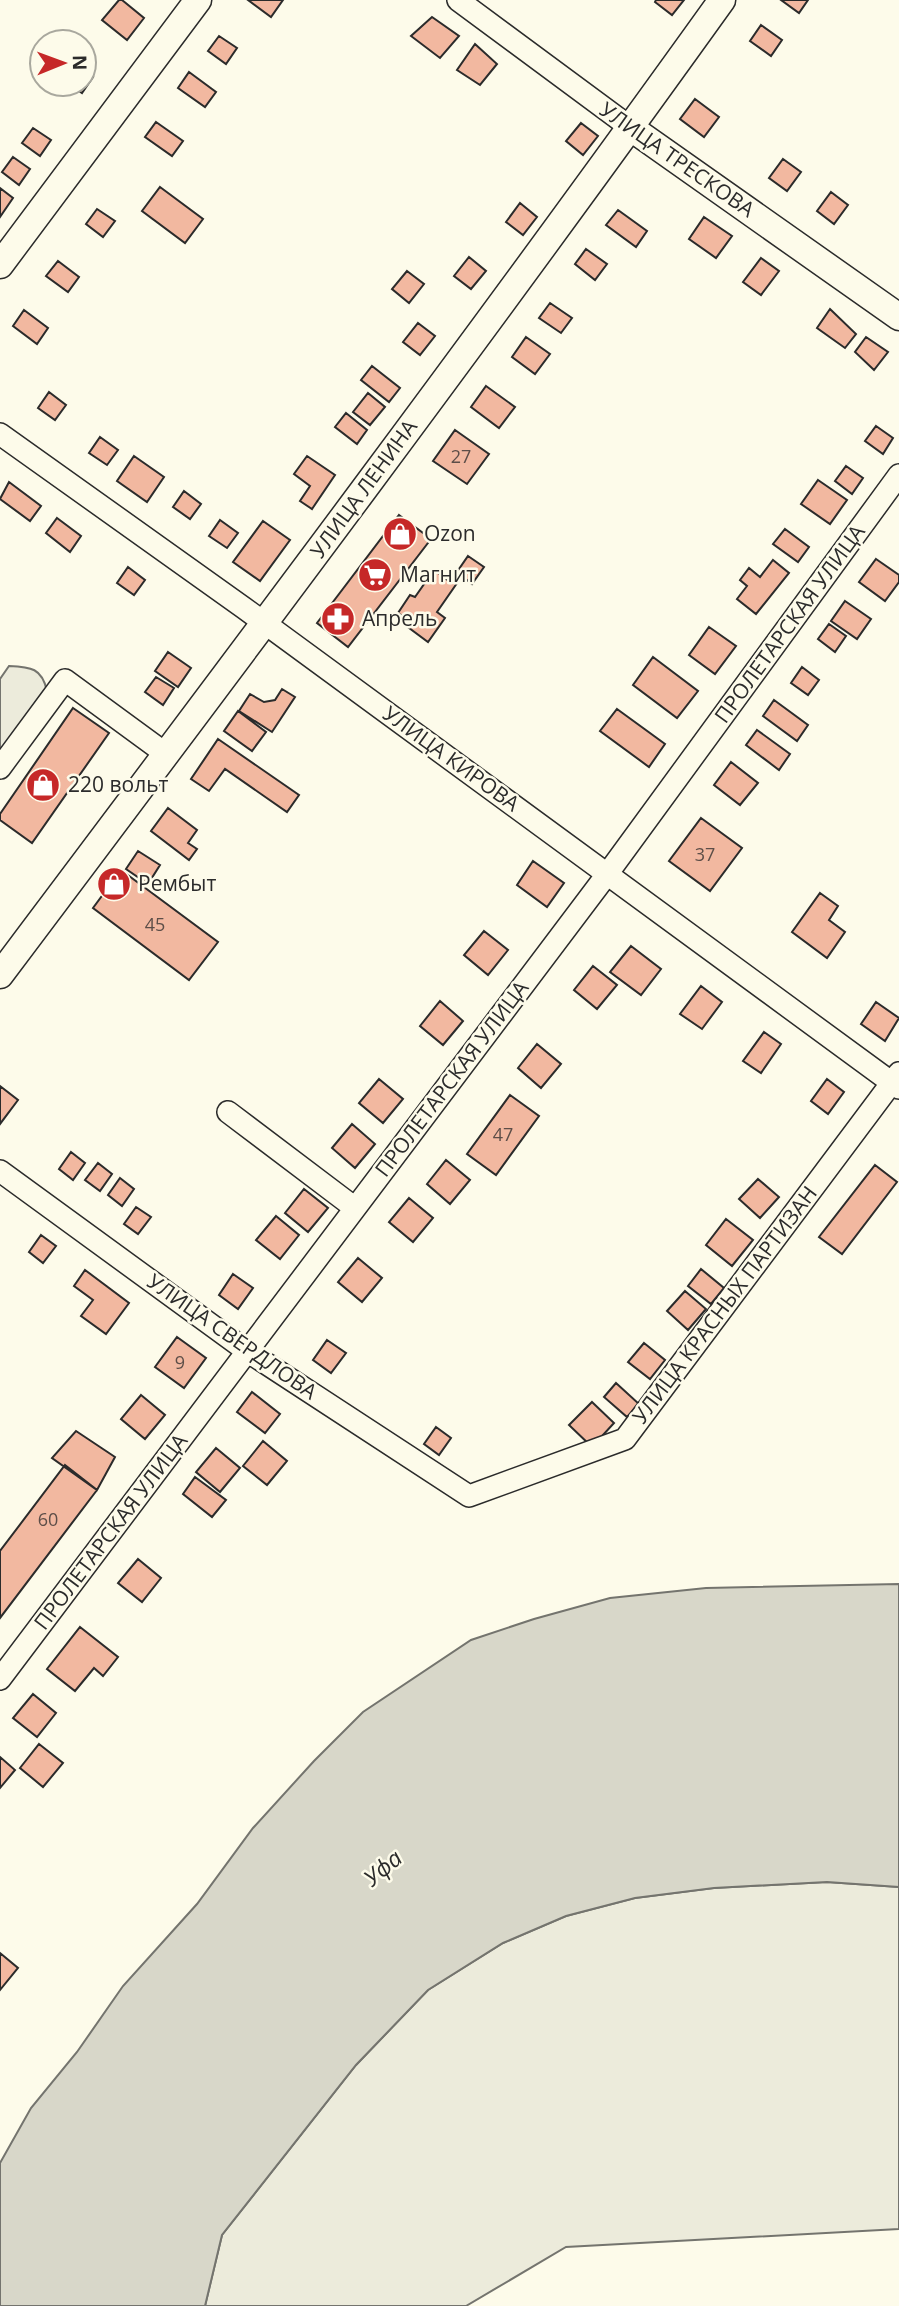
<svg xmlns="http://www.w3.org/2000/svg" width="899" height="2306" font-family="'Open Sans',sans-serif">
	<rect width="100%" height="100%" fill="#fdfbea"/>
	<path fill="#ecebdb" stroke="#74746e" stroke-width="2" d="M9 666C31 667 42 668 47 691L0 754V679Z
		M827 1882 899 1887V2229L566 2247 466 2306H205L222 2235 356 2065 428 1990 503 1943 566 1916 635 1898 714 1888Z"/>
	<path fill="#d8d7c9" stroke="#74746e" stroke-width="2" d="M899 1584V1887L827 1882 714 1888 635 1898 566 1916 503 1943 428 1990 356 2065 222 2235 205 2306H0V2163L31 2108 77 2052 123 1986 197 1904 253 1828 314 1761 363 1712 471 1640 534 1619 610 1598 706 1588Z"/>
	<path fill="#f2b8a0" stroke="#2b2b2b" stroke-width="2" d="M119 0H122L144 18 127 40 102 20Z
		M248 0H283L271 17Z
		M656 0H684L672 15 655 2Z
		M781 0H808L799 13Z
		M432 17 459 36 440 58 411 36Z
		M761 25 782 40 771 56 750 41Z
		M219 36 237 48 226 64 208 51Z
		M475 44 497 64 480 85 457 70Z
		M84 71 93 77 82 93 69 84H84Z
		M189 72 216 92 205 107 178 88Z
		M695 99 719 117 704 137 680 119Z
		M156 122 183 141 172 156 145 137Z
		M581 123 598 136 583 155 566 141Z
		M33 128 51 140 40 156 22 143Z
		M13 157 30 169 19 185 2 172Z
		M783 159 801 172 787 191 769 178Z
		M160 187 203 219 185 243 142 211Z
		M0 188 13 198 0 217Z
		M831 192 848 205 834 224 817 211Z
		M520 203 537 217 523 235 506 222Z
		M97 209 115 221 103 237 86 224Z
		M618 210 647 231 636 247 606 225Z
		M704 217 732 236 716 258 689 239Z
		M586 249 607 264 595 280 575 264Z
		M469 257 486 271 471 289 454 276Z
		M761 258 779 271 761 295 743 282Z
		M58 261 79 277 68 292 46 276Z
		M407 271 424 284 409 303 392 289Z
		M550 303 572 318 561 333 539 318Z
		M830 309 856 334 845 348 817 328Z
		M24 310 48 328 37 344 13 326Z
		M418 323 435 336 420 355 403 342Z
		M526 337 550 354 535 374 512 357Z
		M866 337 888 352 874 370 855 352Z
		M372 366 400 388 389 402 361 380Z
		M486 386 515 407 499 428 471 407Z
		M49 392 66 405 55 420 38 408Z
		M368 393 385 407 370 425 353 412Z
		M346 413 367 430 357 444 335 427Z
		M876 426 893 438 883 454 865 441Z
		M455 430 489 454 467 484 433 461Z
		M100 437 118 450 107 465 89 453Z
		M134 456 164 477 147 502 117 481Z
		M307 456 335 475 312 509 300 501 310 486 294 474Z
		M846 466 863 478 852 494 835 481Z
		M818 480 847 500 830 524 801 504Z
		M9 482 41 506 30 521 0 499Z
		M184 491 201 504 190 519 173 507Z
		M399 515 431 539 348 647 317 623Z
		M57 518 81 536 70 552 46 533Z
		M220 520 238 533 227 548 209 536Z
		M263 521 290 540 260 581 233 562Z
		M785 529 809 547 798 562 773 544Z
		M468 556 484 567 472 584 462 576 437 612 445 618 428 642 401 622 404 617 398 613 410 595 415 597 434 570 450 582Z
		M876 559 899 575V582L885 601 859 582Z
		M773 560 789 573 756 614 737 599 747 586 740 580 749 568 760 577Z
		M128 567 145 580 134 595 117 583Z
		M845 601 871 619 857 639 831 621Z
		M829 624 846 636 835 652 818 639Z
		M709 627 736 646 715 674 689 655Z
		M168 652 191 668 178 687 155 671Z
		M653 657 698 691 677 718 633 685Z
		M802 667 819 680 808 695 791 683Z
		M156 677 174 688 163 705 145 692Z
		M282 689 295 697 272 732 239 711 250 694 264 702 275 700Z
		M774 700 808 725 797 741 763 716Z
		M73 708 109 733 32 843 0 820V814Z
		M617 709 665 744 649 767 600 731Z
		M238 711 266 732 252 751 224 731Z
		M757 730 790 754 779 770 746 745Z
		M218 739 299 795 287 812 225 769 209 791 191 779Z
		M731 762 758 783 740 805 714 785Z
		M168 808 197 830 188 843 197 849 189 860 151 831Z
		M701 818 742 848 710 891 669 861Z
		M138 851 160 865 148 884 126 869Z
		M533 861 564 883 547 907 517 885Z
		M121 870 218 942 189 980 93 908Z
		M820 893 838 906 829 920 845 932 827 958 792 932Z
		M484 931 508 950 488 975 464 955Z
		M631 946 661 969 641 995 610 972Z
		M593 966 617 985 597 1009 574 990Z
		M701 986 722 1002 702 1029 680 1014Z
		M440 1001 463 1021 443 1045 420 1026Z
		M876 1002 899 1018 885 1041 861 1024Z
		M764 1032 781 1044 761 1073 743 1061Z
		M537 1044 561 1064 541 1088 518 1068Z
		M379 1079 403 1099 383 1123 359 1103Z
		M827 1079 844 1092 828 1114 811 1101Z
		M0 1086 18 1100 0 1124Z
		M510 1095 539 1116 496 1175 467 1154Z
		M352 1124 375 1144 355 1168 332 1148Z
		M71 1152 85 1163 73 1180 59 1169Z
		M446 1160 470 1180 450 1204 427 1184Z
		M98 1163 112 1174 100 1191 85 1180Z
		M875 1165 897 1182 842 1254 819 1237Z
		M120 1178 134 1189 122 1206 108 1195Z
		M758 1179 779 1197 760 1218 739 1199Z
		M304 1189 328 1208 308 1232 285 1213Z
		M409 1198 433 1218 413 1242 389 1222Z
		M136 1207 151 1217 138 1234 124 1224Z
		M276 1216 299 1235 280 1259 256 1240Z
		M726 1219 753 1240 732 1266 706 1245Z
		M41 1235 56 1246 43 1263 29 1252Z
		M358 1258 382 1278 362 1302 338 1282Z
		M701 1269 724 1288 711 1304 688 1286Z
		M85 1270 129 1303 106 1334 81 1316 93 1300 74 1286Z
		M233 1274 253 1288 238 1309 219 1295Z
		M685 1291 706 1309 688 1330 667 1311Z
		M177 1337 206 1358 184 1388 155 1367Z
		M327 1340 346 1353 331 1373 313 1360Z
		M644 1343 665 1360 650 1379 628 1362Z
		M616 1383 639 1404 627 1417 604 1397Z
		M252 1392 280 1414 265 1433 237 1412Z
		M141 1395 165 1415 145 1439 121 1419Z
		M592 1402 614 1423 592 1447 569 1425Z
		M436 1427 451 1438 439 1455 424 1444Z
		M76 1431 115 1457 97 1490 52 1458Z
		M263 1441 287 1461 267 1485 243 1466Z
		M216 1448 240 1468 220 1492 196 1472Z
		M65 1465 97 1490 0 1618V1551Z
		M195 1477 226 1500 212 1517 183 1494Z
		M138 1559 161 1578 142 1602 118 1583Z
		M80 1627 118 1657 103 1676 94 1668 75 1691 47 1669Z
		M33 1694 56 1713 37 1737 13 1718Z
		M39 1744 63 1763 43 1787 20 1768Z
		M0 1757 15 1770 0 1788Z
		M0 1953 18 1968 0 1990Z"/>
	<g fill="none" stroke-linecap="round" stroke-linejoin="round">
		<g stroke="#2b2b2b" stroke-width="24">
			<path id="minor" d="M458 0 631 128
				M0 434 244 608 899 1088
				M0 768 65 680 166 754
				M228 1112 355 1208
				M0 1171 247 1351 469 1496 625 1439 899 1073
				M0 1679 608 873 899 475"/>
		</g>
		<g stroke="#2b2b2b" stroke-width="29">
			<path id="major" d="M631 128 899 317
				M0 265 198 0
				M0 975C243 652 486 329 722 0"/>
		</g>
		<use href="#minor" stroke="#fdfbea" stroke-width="21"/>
		<use href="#major" stroke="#fdfbea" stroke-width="26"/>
	</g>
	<defs>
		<g id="shop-disc" transform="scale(1.75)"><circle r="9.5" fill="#c62828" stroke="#fdfbea"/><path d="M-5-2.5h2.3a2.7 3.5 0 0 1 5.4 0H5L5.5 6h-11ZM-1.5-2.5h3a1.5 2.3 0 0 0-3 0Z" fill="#fff"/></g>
		<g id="supermarket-disc" transform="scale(1.75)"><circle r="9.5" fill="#c62828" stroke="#fdfbea"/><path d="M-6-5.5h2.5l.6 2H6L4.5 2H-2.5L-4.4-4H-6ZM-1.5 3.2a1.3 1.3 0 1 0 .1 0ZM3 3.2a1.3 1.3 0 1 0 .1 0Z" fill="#fff"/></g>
		<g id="pharmacy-disc" transform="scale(1.75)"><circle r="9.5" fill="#c62828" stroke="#fdfbea"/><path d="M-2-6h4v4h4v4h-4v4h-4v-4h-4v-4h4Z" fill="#fff"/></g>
	</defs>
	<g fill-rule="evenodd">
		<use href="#shop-disc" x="400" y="534"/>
		<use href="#supermarket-disc" x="375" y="575"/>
		<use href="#pharmacy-disc" x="338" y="619"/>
		<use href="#shop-disc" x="43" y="785"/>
		<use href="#shop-disc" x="114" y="884"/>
	</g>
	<g text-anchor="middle" stroke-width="5" stroke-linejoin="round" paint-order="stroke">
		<g font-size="18" fill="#5d4e48">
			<text x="461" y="463">27</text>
			<text x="705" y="861">37</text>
			<text x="155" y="931">45</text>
			<text x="503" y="1141">47</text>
			<text x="180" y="1369">9</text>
			<text x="48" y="1526">60</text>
		</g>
		<g font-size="21" fill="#2b2b2b" stroke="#fdfbea">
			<text transform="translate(677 160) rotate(35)" y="7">УЛИЦА ТРЕСКОВА</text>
			<text transform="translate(364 489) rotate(-54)" y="7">УЛИЦА ЛЕНИНА</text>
			<text transform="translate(790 624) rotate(-54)" y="7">ПРОЛЕТАРСКАЯ УЛИЦА</text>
			<text transform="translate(451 759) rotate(36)" y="7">УЛИЦА КИРОВА</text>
			<text transform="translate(452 1079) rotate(-53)" y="7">ПРОЛЕТАРСКАЯ УЛИЦА</text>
			<text transform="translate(725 1305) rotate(-53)" y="7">УЛИЦА КРАСНЫХ ПАРТИЗАН</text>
			<text transform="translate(232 1337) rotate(35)" y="7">УЛИЦА СВЕРДЛОВА</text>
			<text transform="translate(111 1532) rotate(-53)" y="7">ПРОЛЕТАРСКАЯ УЛИЦА</text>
		</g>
		<g font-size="21" fill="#2b2b2b" stroke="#fdfbea" text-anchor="start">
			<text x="424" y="541">Ozon</text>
			<text x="400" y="582">Магнит</text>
			<text x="362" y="626">Апрель</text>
			<text x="68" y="792">220 вольт</text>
			<text x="138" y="891">Рембыт</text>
		</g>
		<g font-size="23" font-style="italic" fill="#2b2b2b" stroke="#fdfbea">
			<text transform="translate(383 1868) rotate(-40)" y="8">Уфа</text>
		</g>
	</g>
	<g transform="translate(63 63) rotate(89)"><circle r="33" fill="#fdfbea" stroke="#a9a89e" stroke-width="2"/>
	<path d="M0-5L12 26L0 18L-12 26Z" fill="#c62828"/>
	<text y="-10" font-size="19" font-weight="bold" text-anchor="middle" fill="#2b2b2b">N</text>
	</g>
</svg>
